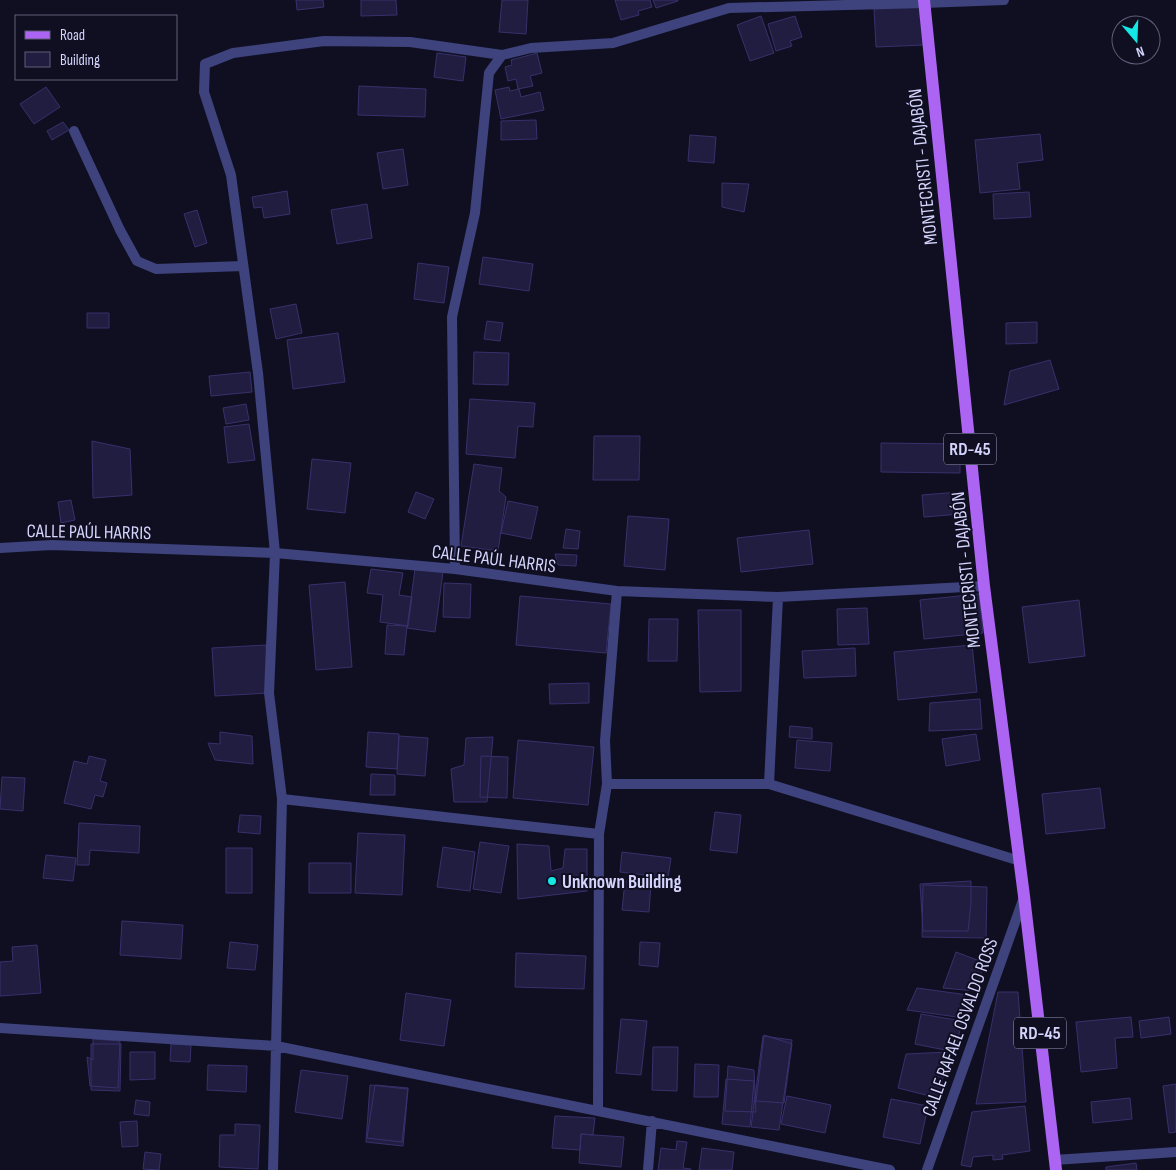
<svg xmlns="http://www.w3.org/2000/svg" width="1176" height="1170" font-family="'Sofia Sans Condensed',sans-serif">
	<rect width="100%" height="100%" fill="#100f22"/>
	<path fill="#201d41" stroke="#36316b" d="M296 0H323L324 7 297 10Z
		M361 0H396L397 15 361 16Z
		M502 0H528L526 34 499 32Z
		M615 0H650L652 7 638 11 639 15 621 20Z
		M653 0H678V1L656 8Z
		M922 6 924 45 876 47 874 9Z
		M761 16 774 53 750 61 737 25Z
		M795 16 802 37 790 41 792 46 776 51 768 24Z
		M437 53 466 57 463 81 434 77Z
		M537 53 542 73 530 76 533 86 518 89 516 79 508 81 505 67 512 65 511 60Z
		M359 86 426 89 425 117 358 115Z
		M46 87 60 107 34 124 20 104Z
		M509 87 510 91 519 89 521 97 540 92 544 110 501 119 495 90Z
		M536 120 537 139 501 140V121Z
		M63 122 69 130 52 140 47 131Z
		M1040 134 1043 160 1017 163 1020 189 980 193 975 140Z
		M690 135 716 137 714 163 688 161Z
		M403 149 408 185 383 189 377 153Z
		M722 183 749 184 744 212 722 207Z
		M287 191 290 214 264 218 262 207 254 208 252 197Z
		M1029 192 1031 217 994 219 993 194Z
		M367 204 372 238 337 244 331 210Z
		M197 210 207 243 195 247 184 214Z
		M483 257 533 264 529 291 479 284Z
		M418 263 449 267 444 303 414 299Z
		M296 304 302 333 276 339 270 309Z
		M87 313H109V328H87Z
		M487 321 503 323 500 341 484 339Z
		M1037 322V343L1006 344V323Z
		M338 333 345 382 293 389 287 340Z
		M474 352 509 353 508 385 473 384Z
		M1050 360 1059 389 1004 405 1010 371Z
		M250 372 252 392 211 396 209 376Z
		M470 399 535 403 533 427 518 426 515 458 466 454Z
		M246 404 249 420 226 424 223 408Z
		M249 424 255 460 228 463 224 427Z
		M594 436H640L639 480H593Z
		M92 441 130 449 132 495 93 498Z
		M881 443 960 444V473L881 472Z
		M312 459 351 463 345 513 307 509Z
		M474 464 502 468 499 491 506 497 498 551 461 546Z
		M416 492 434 499 425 519 408 512Z
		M959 492 961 514 924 517 922 495Z
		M71 500 75 520 61 523 58 502Z
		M508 501 538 507 531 539 501 533Z
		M628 516 669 519 665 570 624 566Z
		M566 529 580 531 578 549 563 548Z
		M809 530 813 564 741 572 737 538Z
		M555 554 577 555 576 566 558 565Z
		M371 569 403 573 399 595 412 597 408 626 380 622 383 595 367 593Z
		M415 569 443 572 435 632 407 628Z
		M345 582 352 667 316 670 309 585Z
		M444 583 471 584 470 618 443 617Z
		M979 594 983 633 924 639 920 600Z
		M520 596 611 604 606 653 516 645Z
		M1079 600 1085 656 1029 663 1022 607Z
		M867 608 869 644 838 645 837 609Z
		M698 610H741V691L700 692Z
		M649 619H678L677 661H648Z
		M387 625 407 626 404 655 385 654Z
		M266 645 269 693 215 696 212 648Z
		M972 645 977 692 898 700 894 652Z
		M855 648 856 676 804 678 802 651Z
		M589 683V703L550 704 549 684Z
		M980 699 982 729 929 731 930 703Z
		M790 726 812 728V739L789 737Z
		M220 732 252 736 253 764 215 760 208 743 220 744Z
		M368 732 399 734 397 769 366 767Z
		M976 734 980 760 946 766 942 739Z
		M399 736 428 738 425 776 397 774Z
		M493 737 487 802H454L451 769 464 765 466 738Z
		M518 740 594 747 588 805 513 798Z
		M797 740 832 743 830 771 795 768Z
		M89 756 106 760 100 781 107 783 103 797 95 795 91 809 64 803 74 761 87 764Z
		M481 756 508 757 507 798 480 797Z
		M371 774 395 775V795H370Z
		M2 777 25 778 23 811 0 809Z
		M1100 788 1105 828 1046 834 1042 794Z
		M715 812 741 815 737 853 710 850Z
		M240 815 261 816 260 834 238 832Z
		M79 823 140 826 139 853 90 850 89 865H77Z
		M358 833 405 835 402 895 355 893Z
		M480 842 509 846 501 893 473 889Z
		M517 844 549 846 551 871 563 868 565 849H587V891L518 899Z
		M443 847 475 852 470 891 437 887Z
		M226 848H252V893H226Z
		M622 852 671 858 668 878 620 872Z
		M46 855 76 858 73 881 43 878Z
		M309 863H351V893H309Z
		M625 881 651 883 649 912 622 910Z
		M971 881V903L968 931H923L920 884Z
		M923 885 987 887 986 938 922 937Z
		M122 921 183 925 181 959 120 955Z
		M230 942 258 945 255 970 227 968Z
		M640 942 660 943 658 967 639 965Z
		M37 945 41 993 0 996V962L13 961 12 947Z
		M956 952 985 963 975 991 943 988Z
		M516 953 586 956 584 989 515 987Z
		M917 988 968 995 964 1018 907 1010Z
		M998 992H1018L1026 1102 976 1104Z
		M406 993 451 1000 444 1046 400 1040Z
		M921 1014 962 1021 955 1052 915 1044Z
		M1131 1017 1133 1037 1115 1038 1117 1068 1081 1072 1076 1022Z
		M1169 1017 1171 1034 1141 1038 1139 1021Z
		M621 1019 647 1021 641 1075 616 1073Z
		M764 1035 792 1044 784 1103 756 1101Z
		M763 1036 792 1040 779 1130 751 1127Z
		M93 1039 120 1041 118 1088 90 1086 87 1057 93 1060Z
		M91 1044H121L120 1091 91 1090Z
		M171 1044 191 1045 190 1062 170 1061Z
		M653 1047H678L677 1091 652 1090Z
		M130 1052H155V1079L130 1080Z
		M949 1052 938 1098 898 1088 906 1054Z
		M695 1064 719 1065 718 1097H694Z
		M208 1065 247 1066 246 1092 207 1090Z
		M728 1066 754 1070 756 1112 725 1111Z
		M301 1070 348 1076 342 1119 295 1112Z
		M726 1079 754 1081 750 1127 722 1124Z
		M1176 1084V1132L1169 1133 1163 1086Z
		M370 1085 408 1089 403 1146 366 1142Z
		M375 1085 408 1088 402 1142 367 1138Z
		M787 1096 831 1105 825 1133 781 1124Z
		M1130 1098 1132 1119 1093 1123 1091 1102Z
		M891 1099 928 1106 920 1144 883 1137Z
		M136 1100 150 1102 149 1116 134 1114Z
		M1025 1106 1030 1151 1002 1155 1003 1159 993 1160V1155L973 1157 971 1167 961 1165 972 1112Z
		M555 1116 595 1118 593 1135 581 1134 580 1150 552 1148Z
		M137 1121 138 1146 122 1147 120 1122Z
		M235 1124 260 1125 258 1169 219 1167 220 1135H235Z
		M581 1134 624 1137 621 1167 579 1163Z
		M677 1141 687 1142 683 1168 691 1169V1170H658L661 1148 676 1150Z
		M702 1148 734 1152 732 1170H699Z
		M145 1152 161 1154 159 1170 143 1169Z
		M1136 1163 1137 1170H1106V1167Z"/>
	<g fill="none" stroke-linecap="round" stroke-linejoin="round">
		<path stroke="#3e437d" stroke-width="10" d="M74 131 120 230 137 261 156 269 243 266
			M0 548 52 545 275 553 455 569 617 591 778 597 984 586
			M455 569 452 317 475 213 489 73 502 55 531 48 613 43 729 8 924 3 1004 0
			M607 784H769L1020 861
			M769 784 778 597
			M282 799 599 834
			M0 1028 276 1046 890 1170
			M598 1110 599 834 607 784 605 741 617 591
			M1054 1160 1176 1152
			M273 1170 282 799 269 693 275 553 258 373 231 175 204 92 205 64 233 53 324 41 410 42 502 55
			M648 1170 652 1121
			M927 1170 1024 897"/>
		<path stroke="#ac64f3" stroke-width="12" d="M924 0 984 586 1024 896 1056 1170"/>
	</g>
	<circle fill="#13e8e5" stroke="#100f22" stroke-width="2" cx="552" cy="881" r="5"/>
	<g text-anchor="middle" stroke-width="4" stroke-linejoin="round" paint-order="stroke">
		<g fill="#100f22" stroke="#99b" stroke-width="1">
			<rect x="944" y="433.5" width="52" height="31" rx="4"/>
			<rect x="1014" y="1017.5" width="52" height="31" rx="4"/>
		</g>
		<g font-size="18" font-weight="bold" fill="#d4d4fc">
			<text x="970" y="455">RD-45</text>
			<text x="1040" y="1039">RD-45</text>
		</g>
		<g font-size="19" fill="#d4d4fc" stroke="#100f22">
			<text transform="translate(922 167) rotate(-96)" y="7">MONTECRISTI - DAJABÓN</text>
			<text transform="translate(89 531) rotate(1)" y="7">CALLE PAÚL HARRIS</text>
			<text transform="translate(494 558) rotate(7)" y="7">CALLE PAÚL HARRIS</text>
			<text transform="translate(965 570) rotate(-96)" y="7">MONTECRISTI - DAJABÓN</text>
			<text transform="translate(959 1027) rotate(-70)" y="7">CALLE RAFAEL OSVALDO ROSS</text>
		</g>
		<g font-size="19" font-weight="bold" fill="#d4d4fc" stroke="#100f22" text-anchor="start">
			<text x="562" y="888">Unknown Building</text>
		</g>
	</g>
	<rect x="15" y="15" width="162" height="65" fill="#100f22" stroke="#5e5e79"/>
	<rect x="25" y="31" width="25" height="8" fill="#ac64f3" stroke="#5e5e79"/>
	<text x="60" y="40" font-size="15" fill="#d4d4fc">Road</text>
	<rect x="25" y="52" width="25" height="15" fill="#201d41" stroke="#5e5e79"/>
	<text x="60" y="65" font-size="15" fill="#d4d4fc">Building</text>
	<g transform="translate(1136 40) rotate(161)"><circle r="24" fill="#100f22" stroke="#5e5e79"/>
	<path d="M0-4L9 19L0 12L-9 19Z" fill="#13e8e5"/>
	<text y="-8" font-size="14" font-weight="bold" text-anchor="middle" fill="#d4d4fc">N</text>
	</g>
</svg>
